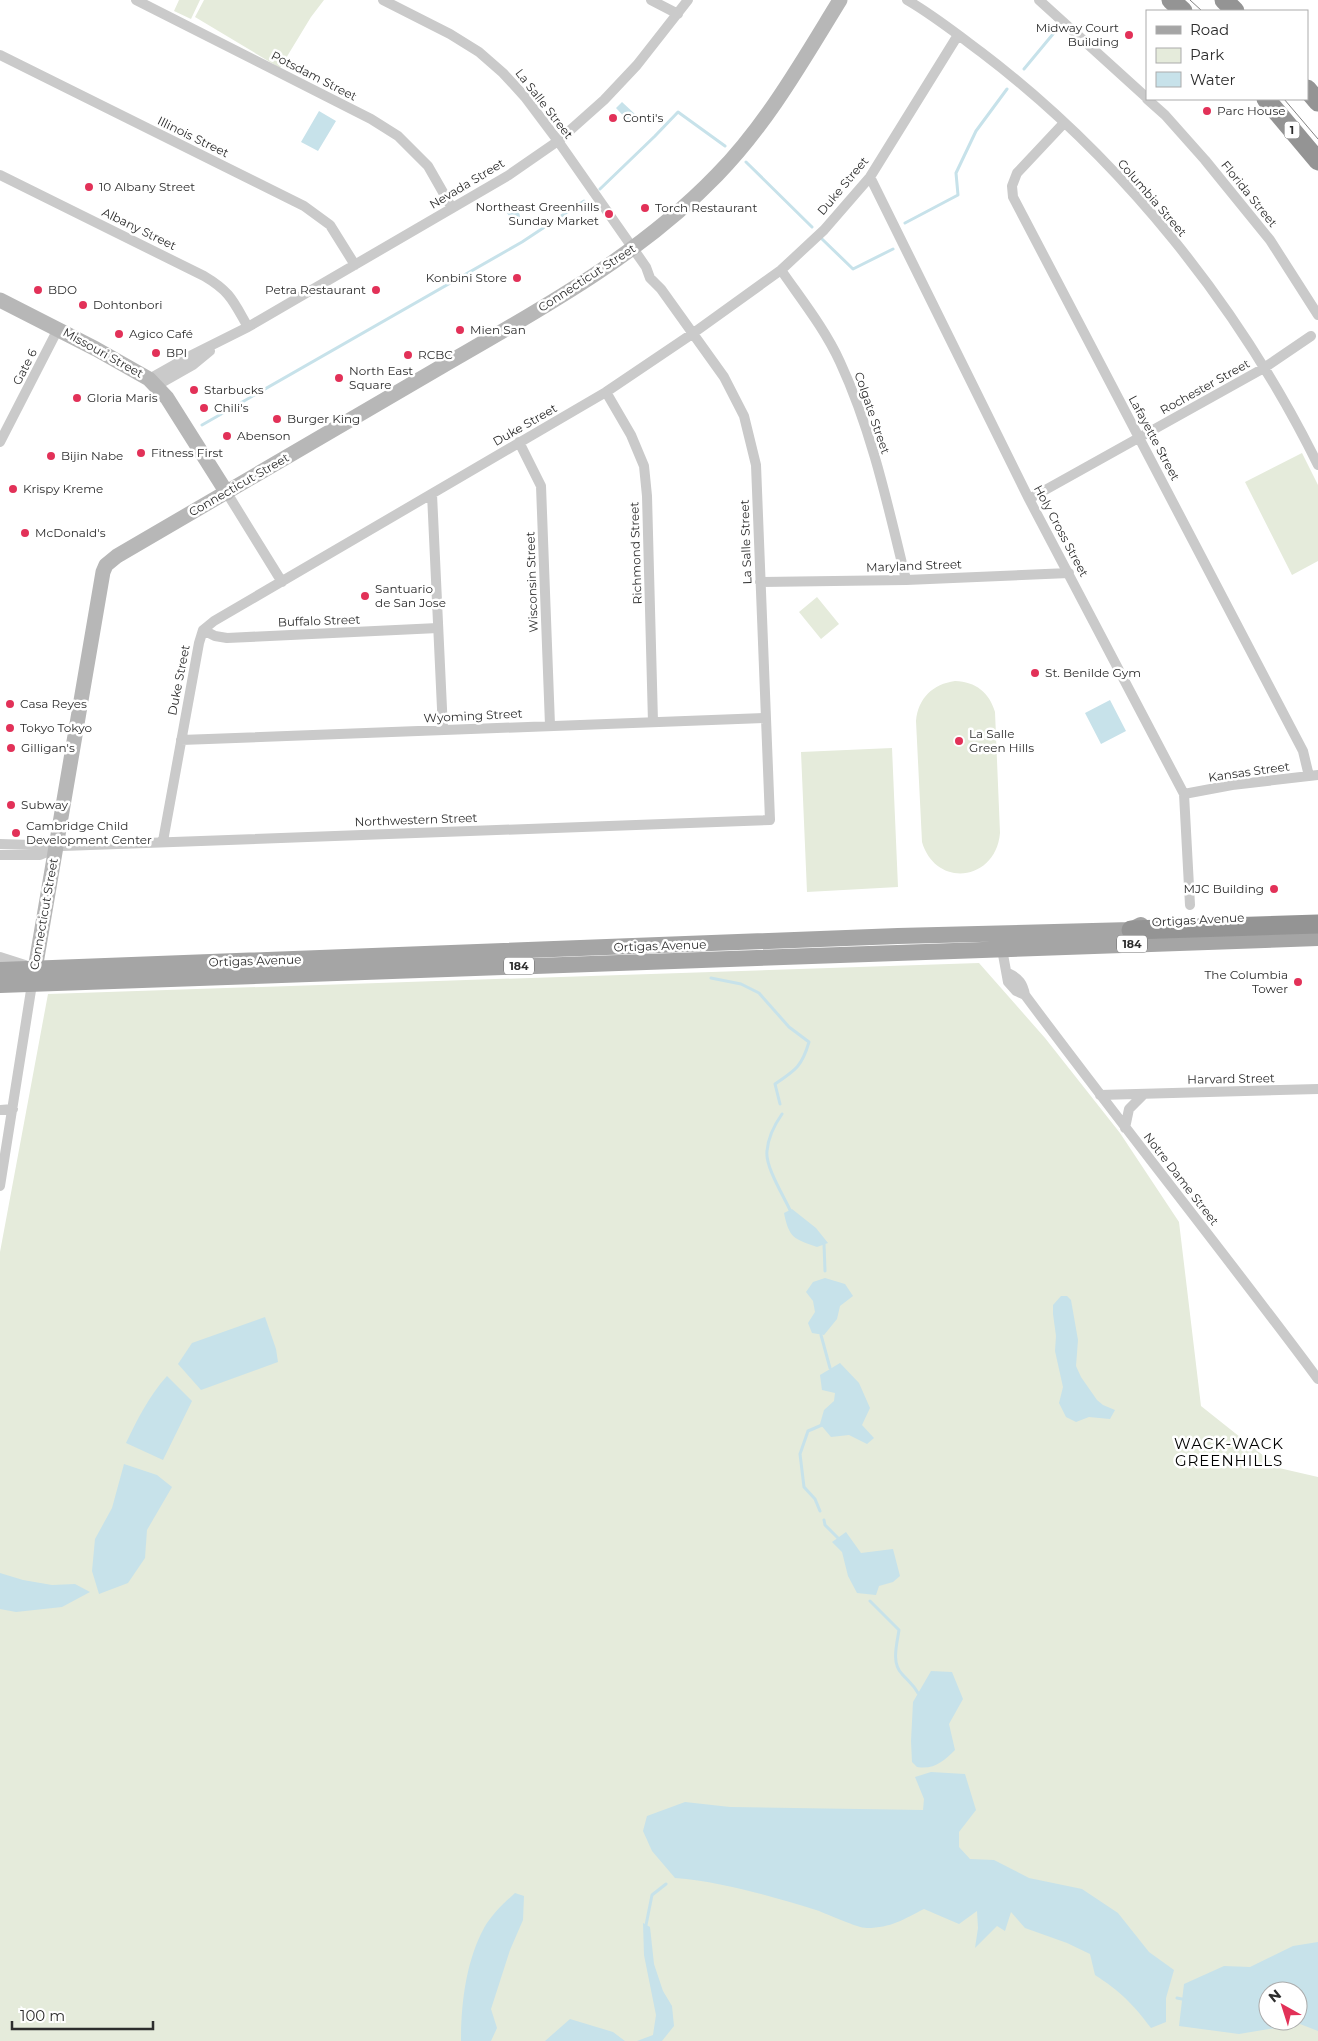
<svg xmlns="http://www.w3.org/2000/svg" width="1318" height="2041" font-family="Montserrat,sans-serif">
	<rect width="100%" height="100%" fill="#fff"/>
	<path fill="#e5ebdb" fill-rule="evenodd" d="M179 0H200L191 19 174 11Z
		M204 0H324L311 17 280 68 195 17Z
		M1302 453 1318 485V561L1292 575 1245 482Z
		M817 597 839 624 821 639 799 612Z
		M955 681C976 682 989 692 995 712L1000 833C996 881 936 889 922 842L916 721C918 698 933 684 955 681Z
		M892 748 898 887 807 892 801 752Z
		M979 963 1045 1038 1120 1133 1179 1222 1201 1406 1279 1468 1318 1477V2041H0V1252L48 994ZM1268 1991H1298V2021H1268Z"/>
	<path fill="#c7e2ea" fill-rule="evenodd" d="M622 102 636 115 629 122 616 108Z
		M319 111 336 121 318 151 301 142Z
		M509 203C517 205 520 210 520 219L517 221C511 219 507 214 504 208Z
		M1110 700 1126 731 1101 744 1085 713Z
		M792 1209 816 1228 828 1243 817 1247C794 1239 789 1238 784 1213Z
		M825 1278 845 1284 853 1296 840 1306 837 1319 824 1335 812 1333 808 1323 815 1312 813 1301 806 1292 813 1282Z
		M1061 1296H1067L1071 1300 1078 1340 1076 1366 1081 1377 1097 1400 1103 1405 1115 1410 1110 1419 1089 1417 1076 1422 1066 1417 1059 1403 1063 1387 1055 1351 1056 1336 1053 1314V1305Z
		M265 1317 276 1349 278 1362 201 1390 178 1364 192 1343Z
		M840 1363 859 1383 870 1408 862 1425 874 1438 867 1444 849 1435 831 1437 820 1424 824 1410 834 1401 835 1393 822 1390 820 1375Z
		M167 1376 192 1401 163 1460 126 1443C138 1418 149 1396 167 1376Z
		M124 1464 157 1475 172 1487 147 1530 145 1558 128 1583 99 1594 92 1571 95 1539 112 1508Z
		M846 1532 861 1553 893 1549 900 1576 893 1582 879 1586 876 1595 857 1593 848 1576 842 1552 832 1542Z
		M0 1573 23 1580 52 1585 75 1584 90 1592 62 1607 16 1612 0 1609Z
		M931 1671 952 1672 963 1699 949 1724 955 1750C944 1761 934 1770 917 1767L912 1762 911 1741 913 1702Z
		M931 1772 965 1774 976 1810 959 1832V1847L970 1859 994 1860 1029 1878 1082 1889 1118 1913 1149 1952 1174 1970 1166 1998V2022L1151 2028C1133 2004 1120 1991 1095 1975L1090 1954 1067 1943 1025 1928 1011 1912 1005 1931 997 1926 975 1948 978 1928 977 1911 959 1924 924 1909C904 1919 891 1928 867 1928 857 1928 828 1914 816 1910 769 1896 724 1882 675 1878L652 1851 643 1831 647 1816 685 1802 730 1807 923 1810 924 1799 915 1777Z
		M515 1893 524 1896 523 1920 510 1950 491 2009 497 2028 491 2041H461C461 2004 466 1961 484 1928 492 1914 504 1903 515 1893Z
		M643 1923 650 1927 654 1964 663 1991 672 2006 674 2026 662 2041H637L653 2035 656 2015 644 1955Z
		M1318 1942V2031L1300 2024 1239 2034 1179 2026 1184 1984 1224 1966 1250 1967 1293 1946ZM1268 1991H1298V2021H1268Z
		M570 2019 613 2032 625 2041H545Z"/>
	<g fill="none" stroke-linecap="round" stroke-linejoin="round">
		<path stroke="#c7e2ea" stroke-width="3" d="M1024 69 1058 28
			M746 162 812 227
			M600 189 655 136 678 112 725 146
			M905 223 958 195 956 173 976 131 1007 89
			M822 239 853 269 893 249
			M202 425 522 242 584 201
			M711 978 741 984 759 993 789 1027 809 1042C802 1066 796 1070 775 1084L780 1104
			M782 1114C775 1124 768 1138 767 1151 765 1166 783 1195 790 1210
			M824 1244 825 1271
			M821 1335 830 1368
			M820 1511 815 1499 804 1487 800 1454 808 1431 822 1425
			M824 1520 825 1525 838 1538
			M870 1601 899 1630C897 1644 891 1663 902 1674 909 1682 913 1684 918 1693
			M646 1925 652 1895 666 1884
			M1177 1998 1182 1999"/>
		<path stroke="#cacaca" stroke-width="10" d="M136 0 371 119 398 136 428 166 452 208
			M651 0 678 14
			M907 0C933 15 957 34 981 52 1122 159 1240 307 1318 465
			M1039 0 1147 98
			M0 55 304 206 330 225 355 265
			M1147 99 1165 115 1205 160 1270 240 1318 315
			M1064 123 1017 173 1012 186 1013 197 1303 751 1309 776
			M0 175 204 276C231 292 233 301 248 327
			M870 177 1029 499 1184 794 1190 905
			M781 270C801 299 825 329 840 362 872 431 888 506 906 580
			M149 379 188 357 248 327 509 175 558 141 604 100 637 65 688 0
			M156 386 193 365 210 351
			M606 392 631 435 644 466 647 496 653 722
			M0 442 58 329
			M519 442 541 486 550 725
			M227 493 282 582
			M432 494 443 730
			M1029 499 1264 368 1311 336
			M760 582 906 580 1069 573
			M203 630 215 636 227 638 438 628
			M181 740 765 718
			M1184 794 1232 785 1318 775
			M163 841 199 643 203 630 214 621 606 392 692 334 781 270 824 230 870 177 958 35
			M0 844 63 846 770 820 756 465 744 416 724 377 661 289 650 278 646 267 558 141 525 97 503 73 479 52 450 34 383 0
			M0 855H40L59 847
			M1002 949 1008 982 1016 991 1025 995
			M0 957 25 965
			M1008 973C1019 978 1023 984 1025 995 1121 1124 1222 1250 1318 1379
			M1100 1095 1318 1089
			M0 1110 13 1109
			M1125 1128 1129 1109 1144 1094
			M0 1186 32 984"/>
		<path stroke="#b7b7b7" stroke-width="15" d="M0 300 96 349 149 379 167 398 227 493
			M33 981 103 572 106 565 117 556C225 494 332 431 439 368 537 311 638 257 717 175 767 124 803 60 840 0"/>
		<path stroke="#a5a5a5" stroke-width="16" d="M0 970 898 936 1131 930 1141 925
			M0 985 1318 938"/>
		<path stroke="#949494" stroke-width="19" d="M1171 0 1183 11
			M1224 0 1235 11
			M1307 89 1318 102
			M1266 99 1318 161
			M1131 930 1318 924"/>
		<path stroke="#828282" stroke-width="1" d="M1190 0 1202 11
			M1284 99 1318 139"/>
	</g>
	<g fill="#e23158" stroke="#fff" stroke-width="2">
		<circle cx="1129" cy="35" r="5"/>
		<circle cx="1207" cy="111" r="5"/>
		<circle cx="613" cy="118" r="5"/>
		<circle cx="89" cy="187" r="5"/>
		<circle cx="645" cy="208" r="5"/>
		<circle cx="609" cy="214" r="5"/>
		<circle cx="517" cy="278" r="5"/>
		<circle cx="38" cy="290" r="5"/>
		<circle cx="376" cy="290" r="5"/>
		<circle cx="83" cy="305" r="5"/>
		<circle cx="460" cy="330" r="5"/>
		<circle cx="119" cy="334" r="5"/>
		<circle cx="156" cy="353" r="5"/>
		<circle cx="408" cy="355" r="5"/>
		<circle cx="339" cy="378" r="5"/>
		<circle cx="194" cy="390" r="5"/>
		<circle cx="77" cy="398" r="5"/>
		<circle cx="204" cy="408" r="5"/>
		<circle cx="277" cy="419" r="5"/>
		<circle cx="227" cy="436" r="5"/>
		<circle cx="141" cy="453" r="5"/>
		<circle cx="51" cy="456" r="5"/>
		<circle cx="13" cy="489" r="5"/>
		<circle cx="25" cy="533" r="5"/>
		<circle cx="365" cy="596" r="5"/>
		<circle cx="1035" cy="673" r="5"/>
		<circle cx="10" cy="704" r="5"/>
		<circle cx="10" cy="728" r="5"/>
		<circle cx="959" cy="741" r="5"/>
		<circle cx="11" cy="748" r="5"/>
		<circle cx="11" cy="805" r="5"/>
		<circle cx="16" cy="833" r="5"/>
		<circle cx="1274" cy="889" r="5"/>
		<circle cx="1298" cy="982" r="5"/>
	</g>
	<g text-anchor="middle" stroke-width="5" stroke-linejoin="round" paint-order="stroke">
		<g fill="#fff" stroke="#6c6c6c" stroke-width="1">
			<rect x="1284.5" y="121.5" width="15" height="17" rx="4"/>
			<rect x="1117" y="935.5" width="30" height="17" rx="4"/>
			<rect x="504" y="957.5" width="30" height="17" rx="4"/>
		</g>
		<g font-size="11" font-weight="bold" fill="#2d2d2d">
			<text x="1292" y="134">1</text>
			<text x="1132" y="948">184</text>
			<text x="519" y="970">184</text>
		</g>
		<g font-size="12" fill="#2d2d2d" stroke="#fff" text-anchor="start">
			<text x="1119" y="32" text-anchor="end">Midway Court<tspan x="1119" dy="14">Building</tspan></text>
			<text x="1217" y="115">Parc House</text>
			<text x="623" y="122">Conti's</text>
			<text x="99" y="191">10 Albany Street</text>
			<text x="599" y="211" text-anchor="end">Northeast Greenhills<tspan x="599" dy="14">Sunday Market</tspan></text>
			<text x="655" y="212">Torch Restaurant</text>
			<text x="507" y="282" text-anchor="end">Konbini Store</text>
			<text x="48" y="294">BDO</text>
			<text x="366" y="294" text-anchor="end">Petra Restaurant</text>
			<text x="93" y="309">Dohtonbori</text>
			<text x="470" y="334">Mien San</text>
			<text x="129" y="338">Agico Café</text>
			<text x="166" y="357">BPI</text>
			<text x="418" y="359">RCBC</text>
			<text x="349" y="375">North East<tspan x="349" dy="14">Square</tspan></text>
			<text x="204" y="394">Starbucks</text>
			<text x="87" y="402">Gloria Maris</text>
			<text x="214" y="412">Chili's</text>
			<text x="287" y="423">Burger King</text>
			<text x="237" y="440">Abenson</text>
			<text x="151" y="457">Fitness First</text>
			<text x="61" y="460">Bijin Nabe</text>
			<text x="23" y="493">Krispy Kreme</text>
			<text x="35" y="537">McDonald's</text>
			<text x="375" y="593">Santuario<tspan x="375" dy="14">de San Jose</tspan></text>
			<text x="1045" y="677">St. Benilde Gym</text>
			<text x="20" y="708">Casa Reyes</text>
			<text x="20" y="732">Tokyo Tokyo</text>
			<text x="969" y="738">La Salle<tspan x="969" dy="14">Green Hills</tspan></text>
			<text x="21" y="752">Gilligan's</text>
			<text x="21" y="809">Subway</text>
			<text x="26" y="830">Cambridge Child<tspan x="26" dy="14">Development Center</tspan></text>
			<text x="1264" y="893" text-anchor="end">MJC Building</text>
			<text x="1288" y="979" text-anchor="end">The Columbia<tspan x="1288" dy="14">Tower</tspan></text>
		</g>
		<g font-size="12" fill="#2d2d2d" stroke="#fff">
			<text transform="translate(314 76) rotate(27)" y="4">Potsdam Street</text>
			<text transform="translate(544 104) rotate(52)" y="4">La Salle Street</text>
			<text transform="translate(193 137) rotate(26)" y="4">Illinois Street</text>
			<text transform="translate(467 184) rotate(-31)" y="4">Nevada Street</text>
			<text transform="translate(843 186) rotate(-50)" y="4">Duke Street</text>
			<text transform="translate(1249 194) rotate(51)" y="4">Florida Street</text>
			<text transform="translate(1152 198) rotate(49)" y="4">Columbia Street</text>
			<text transform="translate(139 229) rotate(26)" y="4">Albany Street</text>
			<text transform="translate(587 278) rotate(-33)" y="4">Connecticut Street</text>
			<text transform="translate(103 353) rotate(29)" y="4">Missouri Street</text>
			<text transform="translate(25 367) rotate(-63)" y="4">Gate 6</text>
			<text transform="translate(1205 387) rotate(-29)" y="4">Rochester Street</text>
			<text transform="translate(872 413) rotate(71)" y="4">Colgate Street</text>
			<text transform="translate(525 425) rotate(-30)" y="4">Duke Street</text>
			<text transform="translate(1154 438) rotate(62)" y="4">Lafayette Street</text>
			<text transform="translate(239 485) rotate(-30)" y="4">Connecticut Street</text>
			<text transform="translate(1061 531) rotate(62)" y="4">Holy Cross Street</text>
			<text transform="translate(746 542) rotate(-92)" y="4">La Salle Street</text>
			<text transform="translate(636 553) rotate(-92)" y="4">Richmond Street</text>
			<text transform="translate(914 566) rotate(-2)" y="4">Maryland Street</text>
			<text transform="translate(532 582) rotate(-92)" y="4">Wisconsin Street</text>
			<text transform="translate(319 621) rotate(-2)" y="4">Buffalo Street</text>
			<text transform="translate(179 680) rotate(-79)" y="4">Duke Street</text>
			<text transform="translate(473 716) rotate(-3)" y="4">Wyoming Street</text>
			<text transform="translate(1249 772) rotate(-8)" y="4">Kansas Street</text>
			<text transform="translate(416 820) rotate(-2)" y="4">Northwestern Street</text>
			<text transform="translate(44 914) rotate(-80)" y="4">Connecticut Street</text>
			<text transform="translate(1198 920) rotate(-3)" y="4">Ortigas Avenue</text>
			<text transform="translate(660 946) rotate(-2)" y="4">Ortigas Avenue</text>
			<text transform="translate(255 961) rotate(-2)" y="4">Ortigas Avenue</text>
			<text transform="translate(1231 1079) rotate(-1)" y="4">Harvard Street</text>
			<text transform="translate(1181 1179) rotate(52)" y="4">Notre Dame Street</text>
		</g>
		<g font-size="15" letter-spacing="1" fill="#000" stroke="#fff">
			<text x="1229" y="1449">WACK-WACK<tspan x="1229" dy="17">GREENHILLS</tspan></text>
		</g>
	</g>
	<rect x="1146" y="10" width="162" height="90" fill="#ffffff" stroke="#ababab"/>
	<rect x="1156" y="26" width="25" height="8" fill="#a5a5a5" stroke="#ababab"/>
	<text x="1190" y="35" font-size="15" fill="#2d2d2d">Road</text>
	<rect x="1156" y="48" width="25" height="15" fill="#e5ebdb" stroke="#ababab"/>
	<text x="1190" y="60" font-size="15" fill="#2d2d2d">Park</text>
	<rect x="1156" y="72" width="25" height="15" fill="#c7e2ea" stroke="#ababab"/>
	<text x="1190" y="85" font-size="15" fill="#2d2d2d">Water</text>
	<g transform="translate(1283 2006) rotate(321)"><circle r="24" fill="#ffffff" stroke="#ababab"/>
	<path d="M0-4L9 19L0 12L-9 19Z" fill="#e23158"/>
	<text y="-8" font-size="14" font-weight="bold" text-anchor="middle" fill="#2d2d2d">N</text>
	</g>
	<path d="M12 2021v8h141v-8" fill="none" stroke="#2d2d2d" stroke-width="2.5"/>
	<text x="20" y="2021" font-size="15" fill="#2d2d2d" stroke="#ffffff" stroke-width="4" paint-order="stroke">100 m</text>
</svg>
